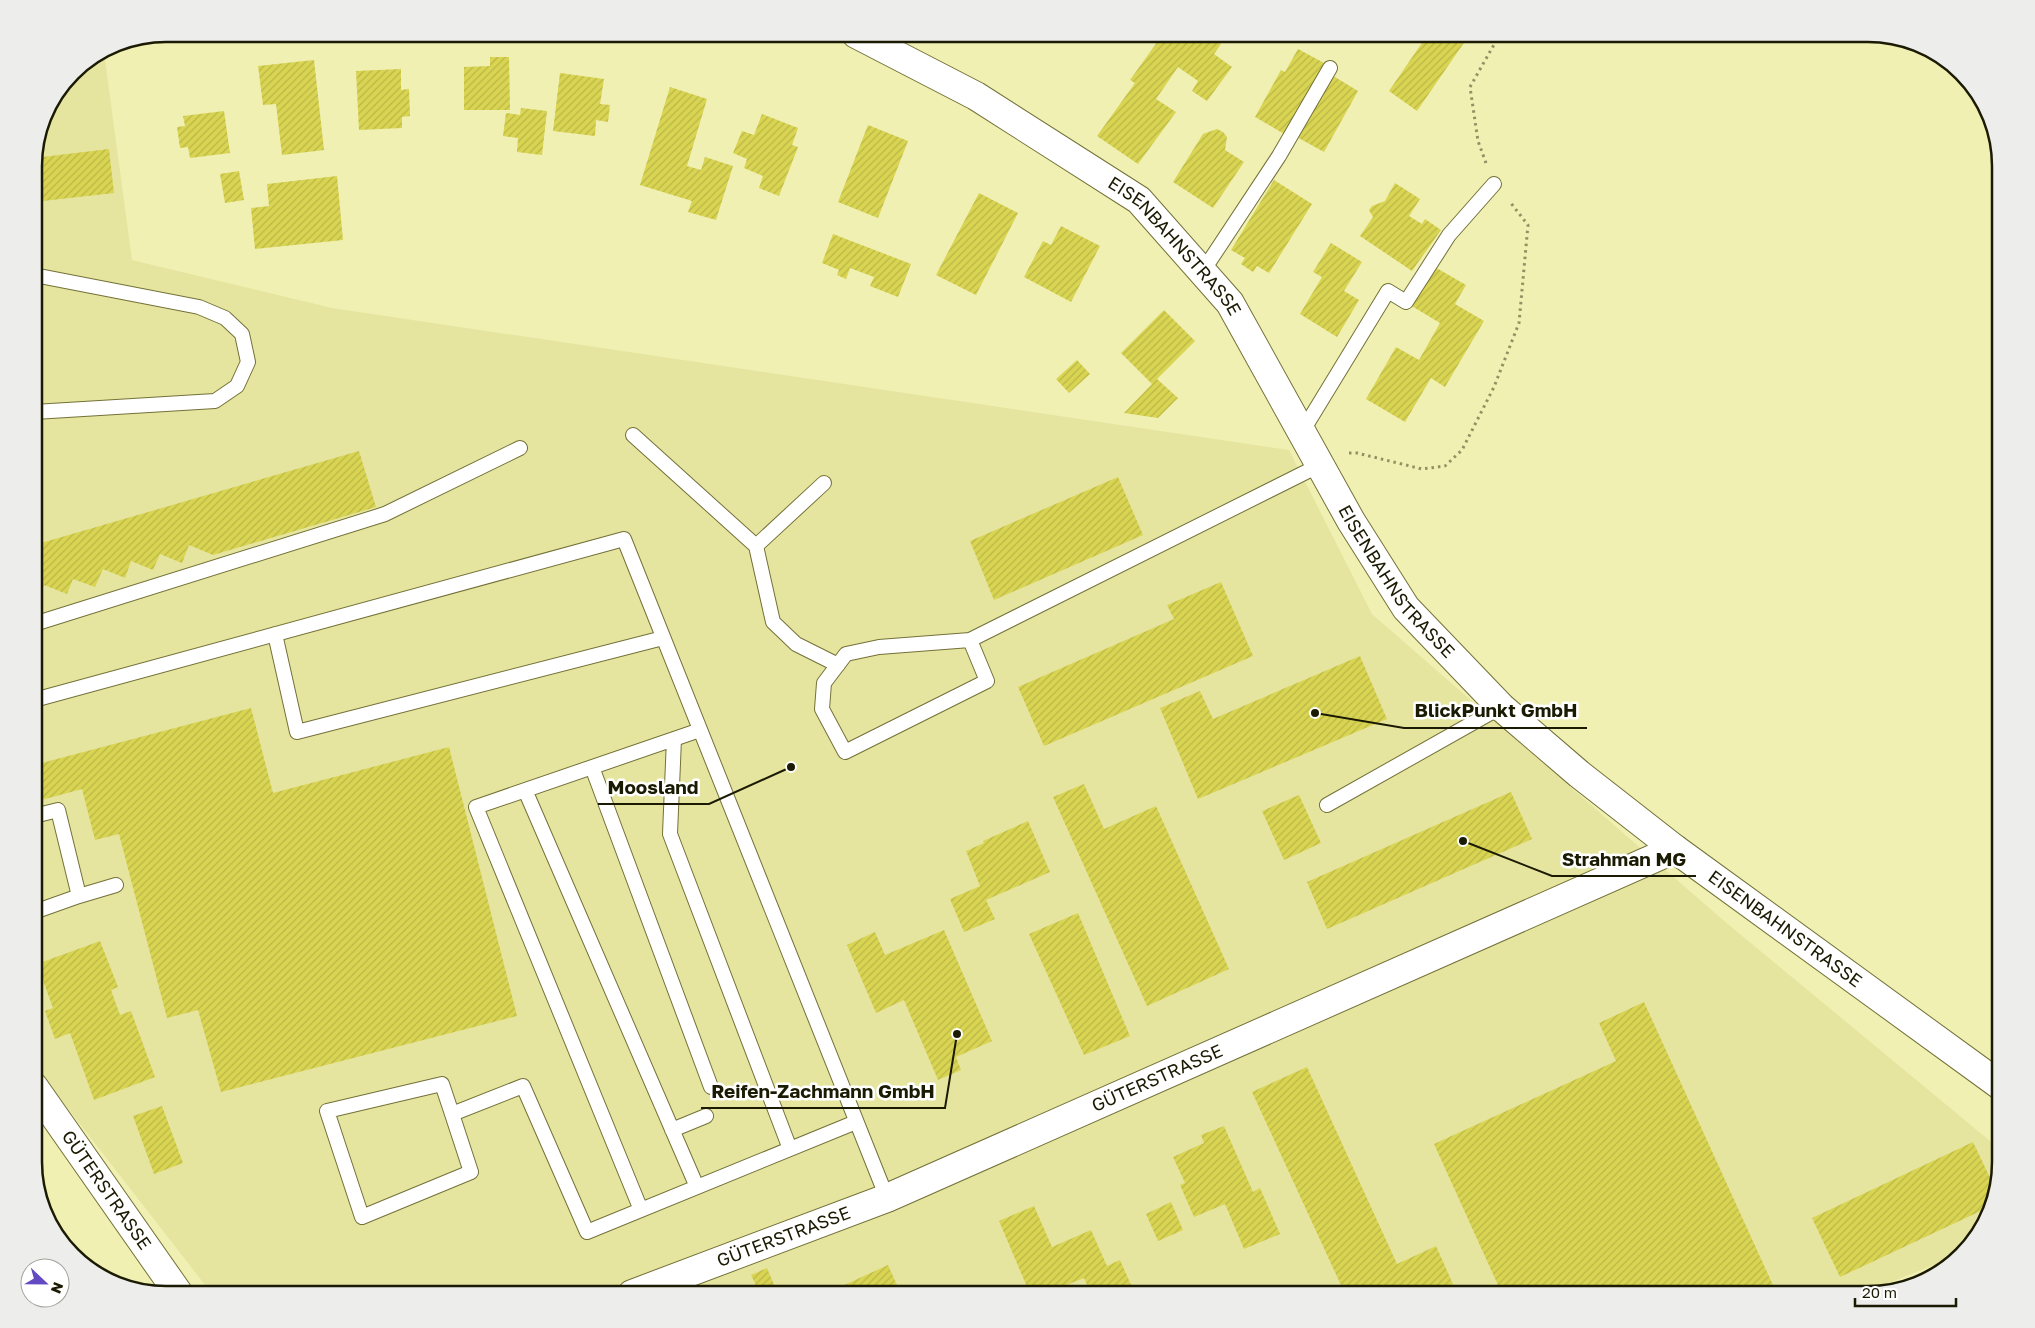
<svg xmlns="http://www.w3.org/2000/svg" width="2035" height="1328" font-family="'Golos Text',sans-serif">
	<defs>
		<pattern id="building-hatch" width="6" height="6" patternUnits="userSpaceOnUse" patternTransform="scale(1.25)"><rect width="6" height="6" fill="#d9d553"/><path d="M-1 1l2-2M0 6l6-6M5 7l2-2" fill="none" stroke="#bab647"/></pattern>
	</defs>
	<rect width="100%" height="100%" fill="#f0f0b2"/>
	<path fill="#e6e5a0" d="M104 52 132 260 332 308 1289 450 1372 614 1723 920 2001 1150V1161L1979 1235 1958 1255 1862 1294H212L34 1065V158L44 116 73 73Z"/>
	<path fill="url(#building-hatch)" d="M1163 34H1182L1195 43 1201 34H1206L1221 44 1214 54 1232 67 1207 101 1192 91 1198 81 1178 67 1156 99 1176 112 1138 164 1097 136 1135 83 1130 80Z
		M1428 34H1470L1417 111 1389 91Z
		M1298 49 1326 64 1286 135 1255 117 1281 70 1285 72Z
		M490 57H509L510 110H464V67L490 66Z
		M314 60 324 150 282 155 276 104 263 105 258 66Z
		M401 69V90L409 89 410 116 402 117V128L359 130 356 71Z
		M560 73 604 79 600 104 610 105 608 122 596 120 595 136 553 131Z
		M1330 74 1358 91 1324 152 1295 136Z
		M670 87 707 99 687 166 701 170 705 157 733 166 716 220 688 212 692 201 640 185Z
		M521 108 547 111 542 155 517 152 518 138 503 136 506 113 520 115Z
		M224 111 230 153 190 158 188 147 180 148 177 127 185 126 183 116Z
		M762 114 798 128 792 145 798 147 779 196 759 188 763 176 744 168 747 159 733 153 742 131 754 135Z
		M868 125 908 141 878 218 838 202Z
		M1217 129 1223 132 1227 137 1225 150 1244 162 1213 208 1173 182 1203 134Z
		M109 149 114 193 34 202V158Z
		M239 171 244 200 225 203 220 174Z
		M337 176 343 240 255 249 251 208 269 206 267 184Z
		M1274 180 1312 204 1269 273 1257 266 1253 272 1241 264 1245 258 1231 250Z
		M1395 183 1420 199 1409 216 1422 224 1425 219 1441 230 1412 271 1360 236 1373 217 1369 210 1372 206 1385 201Z
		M979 193 1018 213 976 295 936 275Z
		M1061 226 1100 246 1071 302 1024 277 1043 241 1051 245Z
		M833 234 911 264 898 297 870 286 874 277 850 268 846 279 837 275 839 270 822 263Z
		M1331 243 1362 262 1344 291 1359 300 1337 337 1300 314 1322 277 1313 272Z
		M1433 266 1466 285 1455 304 1484 321 1445 387 1431 378 1405 422 1366 399 1396 347 1419 360 1440 323 1410 305Z
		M1164 310 1195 341 1157 379 1178 398 1158 418 1124 413 1152 384 1121 353Z
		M1077 360 1090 374 1069 393 1056 379Z
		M359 451 376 507 213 555 189 545 182 563 160 554 153 570 131 561 125 578 103 569 95 587 73 579 67 594 44 585 37 603 34 602V545Z
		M1118 477 1143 535 994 600 970 541Z
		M1221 582 1253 656 1044 746 1018 687 1174 619 1167 605Z
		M1360 656 1387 719 1198 799 1160 708 1200 691 1213 719Z
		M251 708 273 793 449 747 517 1016 221 1092 198 1010 167 1018 119 834 95 840 82 789 34 802V765Z
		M1084 784 1104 829 1156 806 1229 969 1147 1006 1053 797Z
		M1511 792 1532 839 1327 929 1307 882Z
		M1299 795 1321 843 1284 860 1262 811Z
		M1028 821 1050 872 986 900 995 919 964 932 950 899 980 886 966 851 984 843 983 841Z
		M1078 913 1130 1036 1084 1055 1029 934Z
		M944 930 992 1041 956 1057 961 1070 938 1080 904 1000 876 1013 847 945 875 932 885 955Z
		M100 941 118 987 111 990 120 1015 131 1011 155 1077 94 1100 70 1033 55 1039 45 1011 53 1008 37 964Z
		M1644 1002 1777 1294H1502L1434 1144 1616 1061 1599 1023Z
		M1307 1067 1397 1264 1436 1246 1453 1284 1432 1294H1345L1252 1092Z
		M162 1106 183 1163 154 1174 133 1116Z
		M1224 1126 1253 1192 1260 1188 1280 1234 1244 1249 1225 1204 1194 1217 1180 1185 1185 1183 1173 1157 1204 1143 1201 1135Z
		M1973 1142 1994 1186 1987 1208 1840 1277 1812 1218Z
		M1171 1202 1183 1230 1158 1241 1146 1214Z
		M1034 1206 1052 1247 1091 1230 1107 1266 1120 1260 1135 1294H1091L1084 1278 1059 1288 1062 1294H1030L999 1221Z
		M888 1265 901 1294H830L829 1292Z
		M767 1268 778 1294H760L751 1275Z"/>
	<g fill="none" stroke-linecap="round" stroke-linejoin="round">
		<g stroke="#737138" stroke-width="16">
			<path id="service" d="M1203 271 1279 156 1330 68
				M34 275 199 307 225 318 242 334 248 362 237 386 215 401 34 412
				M1302 432 1388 291 1406 302 1449 235 1494 184
				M633 435 756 546 773 622 796 644 838 665
				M756 546 824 483
				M34 624 385 514 520 448
				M275 634 297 732 663 638
				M970 640 879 647 846 654 824 683 822 709 845 752 987 681 970 640 1320 465
				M34 700 624 539 887 1198
				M674 739 670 834 790 1149
				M592 767 711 1087
				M525 790 697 1187
				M1327 805 1501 707
				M34 816 58 810 79 896 34 912
				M79 896 116 885
				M452 1114 471 1172 362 1217 327 1111 442 1084 452 1114 523 1086 587 1232 856 1122
				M672 1130 706 1116
				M641 1210 476 807 700 730"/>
		</g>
		<g stroke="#737138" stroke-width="30">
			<g id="minor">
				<path id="s1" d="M856 34 976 96 1139 200 1230 303 1351 521 1406 608 1501 707 1579 774 1675 849 2001 1086"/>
				<path id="s2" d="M34 1087 179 1294"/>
				<path id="s3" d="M632 1294 887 1198 1675 849"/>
			</g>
		</g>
		<path stroke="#929164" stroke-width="3" stroke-dasharray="2.5 4" stroke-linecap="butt" d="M1486 163 1478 141 1470 87 1500 34
			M1349 453H1357L1422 469 1445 466 1462 450 1494 387 1519 323 1528 225 1510 202"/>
		<use href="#service" stroke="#fff" stroke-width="14"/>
		<use href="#minor" stroke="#fff" stroke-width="28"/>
	</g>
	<g text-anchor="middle" stroke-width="5" stroke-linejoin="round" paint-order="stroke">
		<g font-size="18" fill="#1b1a03" stroke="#fff">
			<text dy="6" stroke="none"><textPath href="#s1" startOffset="386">EISENBAHNSTRASSE</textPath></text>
			<text dy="6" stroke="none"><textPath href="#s1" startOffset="791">EISENBAHNSTRASSE</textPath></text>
			<text dy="6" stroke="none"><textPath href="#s1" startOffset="1316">EISENBAHNSTRASSE</textPath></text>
			<text dy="6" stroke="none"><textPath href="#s3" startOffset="568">GÜTERSTRASSE</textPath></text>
			<text dy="6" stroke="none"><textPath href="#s2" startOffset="126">GÜTERSTRASSE</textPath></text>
			<text dy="6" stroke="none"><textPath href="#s3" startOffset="162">GÜTERSTRASSE</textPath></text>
		</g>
	</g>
	<path d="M0 0H2035V1328H0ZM166 42H1868A124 124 0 0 1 1992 166V1162A124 124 0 0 1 1868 1286H166A124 124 0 0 1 42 1162V166A124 124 0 0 1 166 42Z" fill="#ededeb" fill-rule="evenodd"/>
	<path fill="none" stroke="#1b1a03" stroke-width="2.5" d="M166 42H1868A124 124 0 0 1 1992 166V1162A124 124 0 0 1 1868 1286H166A124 124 0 0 1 42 1162V166A124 124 0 0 1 166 42Z"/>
	<path fill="none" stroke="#1b1a03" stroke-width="2" d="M1315 713L1404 728H1587M791 767L709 804H598M1463 841L1552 876H1696M957 1034L945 1108H701"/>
	<g fill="#1b1a03" stroke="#fff" stroke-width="2">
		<circle cx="1315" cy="713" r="5"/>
		<circle cx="791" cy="767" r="5"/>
		<circle cx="1463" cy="841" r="5"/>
		<circle cx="957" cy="1034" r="5"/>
	</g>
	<g font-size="19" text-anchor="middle" font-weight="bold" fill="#1b1a03" stroke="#fff" stroke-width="5" stroke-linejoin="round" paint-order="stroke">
		<text x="1496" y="717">BlickPunkt GmbH</text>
		<text x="653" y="794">Moosland</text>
		<text x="1624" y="866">Strahman MG</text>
		<text x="823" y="1098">Reifen-Zachmann GmbH</text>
	</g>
	<g transform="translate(45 1283) rotate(112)"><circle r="24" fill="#ffffff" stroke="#a4a39a"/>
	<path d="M0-4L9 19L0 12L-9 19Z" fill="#634ac3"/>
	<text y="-8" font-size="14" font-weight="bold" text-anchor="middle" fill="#1b1a03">N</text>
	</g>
	<path d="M1855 1298v8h101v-8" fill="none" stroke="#1b1a03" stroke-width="2.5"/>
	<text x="1862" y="1298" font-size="15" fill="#1b1a03" stroke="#ffffff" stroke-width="4" paint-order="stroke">20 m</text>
</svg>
